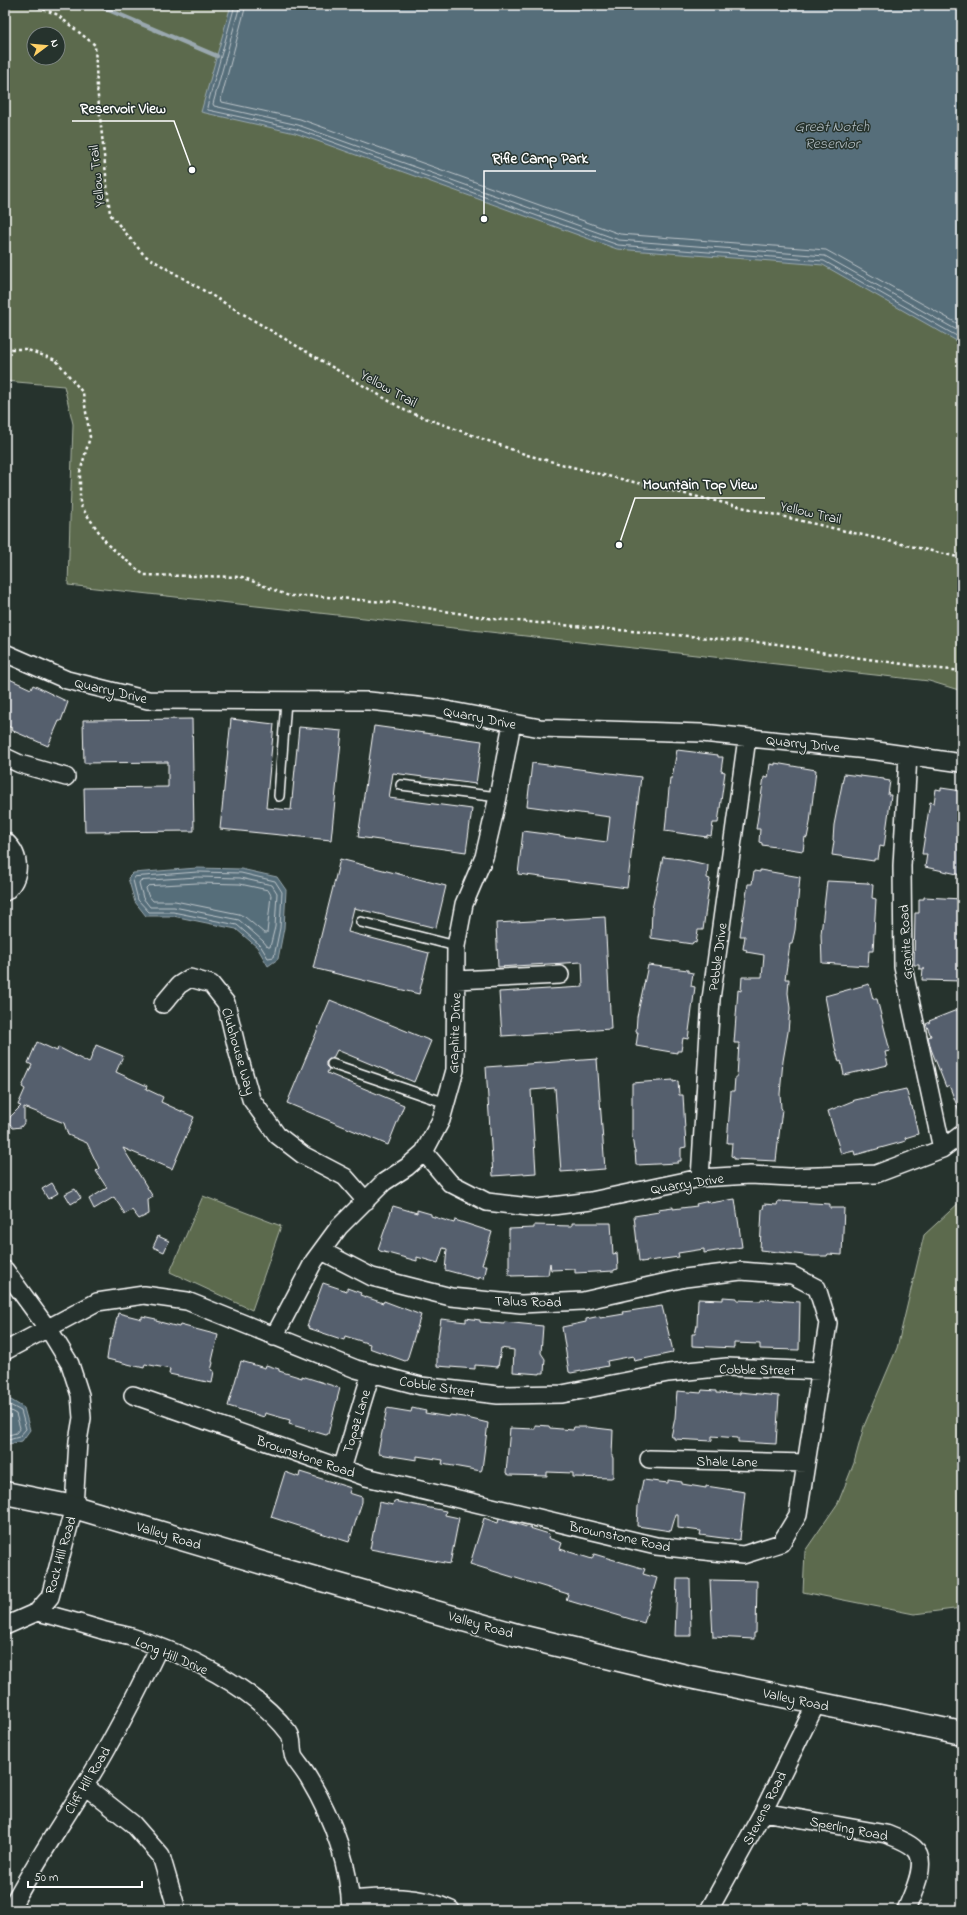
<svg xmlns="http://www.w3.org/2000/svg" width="967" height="1915" font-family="'Indie Flower',sans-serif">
	<rect width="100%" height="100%" fill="#26332d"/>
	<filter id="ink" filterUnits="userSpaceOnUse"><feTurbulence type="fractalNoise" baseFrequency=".025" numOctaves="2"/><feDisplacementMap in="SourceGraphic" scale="8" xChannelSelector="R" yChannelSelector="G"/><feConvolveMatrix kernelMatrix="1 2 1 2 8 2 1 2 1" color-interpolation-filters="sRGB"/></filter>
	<g filter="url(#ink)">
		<path fill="#5b6b4d" stroke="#adb5a6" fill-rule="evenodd" d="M5 5H962V691L929 681 68 585 73 424 64 386 5 381ZM34 34H58V58H34Z
			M203 1196 281 1226 252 1310 170 1272Z
			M962 1200V1608L914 1614 803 1592 805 1551 838 1503 854 1463 864 1426 897 1348 924 1235Z"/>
		<path fill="#576e7a" stroke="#9aa8af" d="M231 5H962V344L823 265 617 249 295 133 201 112Z
			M197 868 241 869 277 877 286 890 284 928 278 959 268 966 257 947 236 929 173 916H146L135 902 128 878 133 873Z
			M11 1400 24 1408 30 1430 22 1441 5 1445V1401Z"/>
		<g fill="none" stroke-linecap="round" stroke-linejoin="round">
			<path stroke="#bcc5ca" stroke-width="1" d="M235 5 207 107 208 110 296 129 618 245 824 261 962 339
				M240 5 213 104 214 106 298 125 619 240 825 256 962 333
				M246 5 221 99 222 102 300 119 620 234 826 250 962 326
				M198 872 241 873 275 881 282 892 280 928 274 957 268 958 260 945 237 925 173 912H149L138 900 133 880 135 877Z
				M198 877 240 878 272 885 277 893 275 927 270 947H268L263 941 239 920 174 907H150L143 898 139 883 140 881Z
				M198 883 240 884 268 890 271 895 267 933H264L245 917 239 914 175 901H153L148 895 146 888 148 886Z
				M5 1405H10L21 1411 26 1429 19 1437 5 1441
				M5 1410H9L16 1414 20 1428 16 1433 5 1436"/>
			<path stroke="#9aa8af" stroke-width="4.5" d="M97 5 217 56"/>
		</g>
		<path fill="#555f6d" stroke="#fff" d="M5 677 31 689 33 685 68 702 61 721H59L48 746 11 730 12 728 5 725Z
			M192 719 194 831 85 832 84 788 168 787V762L84 763 83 720Z
			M231 719 274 724 266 808 291 810 299 727 342 731 331 840 220 829Z
			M374 726 482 741 476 784 393 773 389 798 472 809 466 852 358 837Z
			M677 750 718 755V757H723L721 771 725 772 718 823H713L711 836 707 835V837L665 831 670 778H672Z
			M532 763 641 777 627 888 518 874 523 831 607 842 610 817 527 806Z
			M775 763 816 770 810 823 807 838 805 837 803 851 762 845V843L759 842 760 829H756L764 777 768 778 770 764 775 765Z
			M844 774 884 779V780L890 781 888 795H891L884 847 880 846 878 859H874V861L832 855 834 841 833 840 834 825Z
			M941 788 962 791V875L925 867 927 854H922L930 802 934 803 936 789 941 790Z
			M663 857 681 859 708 865 707 878 710 879 703 930H698L696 943 693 942 692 944 651 938 652 909Z
			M340 859 446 886 436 928 354 908 348 932 429 953 419 994 313 968Z
			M760 870 800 877 795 930 792 944H790L785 979H789L788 993 790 1008 788 1032 783 1061 780 1094 781 1108 782 1109 776 1161 734 1159V1157L731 1156 732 1143H727L731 1091H734L735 1077H737L739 1043H734L738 990 741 991 742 977H762L764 955 746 952 747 950 743 949 745 936H740L748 884H752L754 871 760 872Z
			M827 881 868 883V884L873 885 872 898 876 899 873 951H869L868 966 822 963 821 934Z
			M924 897 962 899V981L922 980 923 969H925H919V965H914L915 913H919V899H924Z
			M605 917 611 1029 502 1036 499 992 583 987 582 962 498 967 496 923Z
			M648 965 688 970V972L693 973 691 986 695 987 688 1039 683 1038 681 1051H677V1053L636 1046 638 1032H636L637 1017Z
			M869 984 873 999H877L890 1051 885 1052 888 1065 844 1075 841 1061 839 1062 835 1048 825 996Z
			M330 1000 431 1041 414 1082 337 1050 333 1058 326 1062V1066L329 1069 327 1073 404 1105 388 1145 287 1103Z
			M962 1008V1116H961L949 1085 946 1087 931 1049 928 1037 931 1036 926 1024 930 1022 929 1021Z
			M37 1042 57 1051 58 1047 89 1063 96 1045 123 1056 116 1072 147 1086 146 1089 163 1097 161 1102 194 1117 172 1169 123 1148 153 1197 148 1200 149 1214 139 1219 132 1210 125 1214 114 1197 94 1209 89 1199 107 1188 96 1171 99 1168 87 1143 68 1135 64 1123 24 1107V1123L21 1127 13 1128 9 1123 10 1117 21 1106 18 1105 25 1089 22 1087 32 1065 28 1063Z
			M597 1059 605 1169 561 1172 555 1088 531 1090 536 1173 493 1176 486 1067Z
			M673 1080V1082L678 1081 679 1095H683L686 1147 681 1148V1161H678V1163L636 1165 635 1150H634L632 1136V1083Z
			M906 1089 911 1106H912L918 1134 905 1138 906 1141 855 1155 854 1151 841 1154 828 1111 855 1100Z
			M52 1183 58 1193 48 1199 42 1189Z
			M75 1189 81 1198 71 1204 65 1194Z
			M735 1199 742 1247 704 1253V1249L678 1253 679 1257 641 1262V1261H639L634 1216 659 1212 658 1209 673 1207V1209L697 1206 696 1204 709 1201 710 1203Z
			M778 1201 830 1204V1208H844L842 1255 828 1254 827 1256H813L760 1250 762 1209H763L764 1204 777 1205Z
			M393 1206 417 1213V1210L431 1214V1216L454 1223 455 1220 492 1232 482 1265H487L484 1279 479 1277V1279L445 1270 447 1249 443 1248 438 1263 417 1257V1261L380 1251 378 1249Z
			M572 1223H611L613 1254 617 1253 618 1269 614 1270V1271L575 1273V1269L551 1270 550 1263 548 1275 511 1276V1275H509V1229L534 1228V1225L572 1226Z
			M158 1236 169 1241 164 1252 153 1247Z
			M323 1283 347 1291V1288L361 1293 360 1295 383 1303 384 1301 421 1315 407 1360 405 1361 369 1348 370 1344 345 1336 344 1340 308 1328 309 1326H307Z
			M723 1297 737 1298V1300L761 1301V1299L800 1302 799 1350 760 1349V1344L734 1343V1348L692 1346V1334H695L697 1325 698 1299 723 1300Z
			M662 1306 673 1351 672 1353 634 1361 633 1356 607 1361 608 1366 571 1373 569 1372 562 1327 586 1322V1319L600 1316V1318L624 1314 623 1312Z
			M118 1313 142 1319V1316L156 1319V1321L179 1327 180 1325 218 1335 212 1361 213 1363 211 1370 214 1371 212 1383 169 1374 170 1369 145 1364 144 1368 107 1359 110 1339H112Z
			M466 1318 480 1320V1322L504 1324V1322L543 1326 541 1353 545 1359 544 1373H540V1374L513 1372 514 1350 501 1348 498 1367 475 1365V1369L437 1366V1346L441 1319 466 1322Z
			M241 1361 265 1368 266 1365 279 1369V1371L302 1378V1376L340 1388 328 1434 326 1435 289 1424 290 1420 265 1413 264 1417 228 1406Z
			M702 1390 716 1391V1393L740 1394V1392L779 1396 776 1444 738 1442V1438L712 1436V1441L674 1439V1437H671L675 1418 677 1391 701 1393Z
			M387 1408 411 1412 412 1408 426 1411 425 1413 449 1417 450 1415 463 1417 488 1423 482 1469 481 1471 442 1464 443 1460 417 1456V1460L379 1454 378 1452Z
			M535 1425 549 1426 550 1428 573 1430 574 1427H587L613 1430 612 1456 613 1458V1477L611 1478 573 1477V1473L547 1472V1476L509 1475 506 1473 510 1428 535 1429Z
			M285 1472 299 1477 300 1472 351 1488 349 1493 362 1497V1502L349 1542 271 1517Z
			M643 1480 668 1483V1480L682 1482V1484L706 1488V1486L745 1492 740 1539 738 1540 700 1535 701 1531 678 1528V1514H676L671 1531 637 1526 638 1506Z
			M394 1501 446 1511 445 1515 459 1518 450 1564 370 1549 379 1502 393 1505Z
			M484 1518 498 1523 499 1519 504 1520 549 1534 548 1538 562 1543 560 1549 592 1559 594 1554 645 1569 643 1574 657 1578 644 1623 566 1600 568 1594 470 1564Z
			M677 1579H690L691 1636H675Z
			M710 1580 757 1581 756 1633H754V1639L713 1637Z"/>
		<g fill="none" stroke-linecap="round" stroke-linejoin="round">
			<g stroke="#fff" stroke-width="12">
				<path id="lane" d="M401 785 498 797
					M279 796 286 701
					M361 922 456 946
					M332 1064 446 1103"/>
			</g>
			<g stroke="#fff" stroke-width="20">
				<path id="street" d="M5 653 67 680 148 700 369 701 436 708 540 728 702 733 877 751 962 763
					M908 755 902 866 903 967 942 1149
					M5 757 20 764 66 777
					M5 841C22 856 21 878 5 892
					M456 980 560 975
					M163 1004 179 985 190 978 211 984 226 1003 238 1053 251 1099 277 1135 303 1155 345 1177 366 1201
					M424 1152 450 1183 487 1202 537 1208 591 1201 700 1178 750 1175 790 1177 876 1174 942 1149 962 1134
					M700 1178 711 999 747 738
					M5 1270 53 1336 70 1364 80 1395 82 1418 78 1441 74 1507 50 1597 37 1612 5 1626
					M274 1337 314 1261 339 1227 384 1182 407 1167 424 1152 441 1120 455 1070 456 946 464 904 484 857 498 797 512 723
					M5 1351 97 1302 144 1295 187 1301 356 1369 421 1386 498 1395 562 1394 668 1373 727 1367 821 1371
					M133 1395 366 1477 656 1546 743 1555 781 1543 798 1515 828 1323 817 1288 792 1275 741 1271 685 1278 583 1301 521 1304 451 1297 372 1277 322 1251
					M649 1459 806 1463
					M342 1469 371 1373
					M37 1612C60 1617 79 1623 102 1630 111 1633 121 1634 131 1637 185 1653 254 1687 289 1733 294 1740 290 1752 295 1759 300 1766 305 1772 309 1779 333 1819 349 1863 351 1910
					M85 1786 133 1824 161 1856 177 1910
					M763 1812 886 1834C896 1838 906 1841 914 1848 930 1861 912 1895 906 1910
					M350 1900C385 1897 418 1894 451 1910
					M10 1910C32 1867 59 1828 84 1787 112 1742 136 1695 159 1647
					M709 1910 763 1812 816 1704"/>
			</g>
			<g stroke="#fff" stroke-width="25">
				<path id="primary" d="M5 1493 74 1507 283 1569 524 1637 690 1677 962 1733"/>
			</g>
			<path stroke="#fff" stroke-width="2.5" stroke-dasharray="3 3" stroke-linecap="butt" d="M32 5 56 14 95 45 97 87 110 214 144 255 406 411 527 455 599 474 962 558
				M5 349H25L56 360 83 393 90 437 80 472V505L108 545 144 575 242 577 289 596H315L396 603 494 619 778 644 826 653 931 668 962 671"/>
			<use href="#lane" stroke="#26332d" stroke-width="9"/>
			<use href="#street" stroke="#26332d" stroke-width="17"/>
			<use href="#primary" stroke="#26332d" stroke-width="22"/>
		</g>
	</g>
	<g text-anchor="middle" stroke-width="3" stroke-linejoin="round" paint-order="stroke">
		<g font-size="14" fill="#fff" stroke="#26332d">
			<text transform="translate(96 176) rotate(-96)" y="5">Yellow Trail</text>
			<text transform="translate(389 388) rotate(29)" y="5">Yellow Trail</text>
			<text transform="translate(811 512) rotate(13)" y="5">Yellow Trail</text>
			<text transform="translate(111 690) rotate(13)" y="5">Quarry Drive</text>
			<text transform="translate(480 717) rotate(11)" y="5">Quarry Drive</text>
			<text transform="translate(803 743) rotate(6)" y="5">Quarry Drive</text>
			<text transform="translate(905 942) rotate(-93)" y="5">Granite Road</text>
			<text transform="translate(717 957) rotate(-82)" y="5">Pebble Drive</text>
			<text transform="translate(454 1033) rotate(-88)" y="5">Graphite Drive</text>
			<text transform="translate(239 1051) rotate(74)" y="5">Clubhouse Way</text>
			<text transform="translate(687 1183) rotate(-9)" y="5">Quarry Drive</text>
			<text transform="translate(528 1301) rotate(1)" y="5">Talus Road</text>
			<text transform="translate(757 1369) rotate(1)" y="5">Cobble Street</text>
			<text transform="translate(437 1386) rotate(9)" y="5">Cobble Street</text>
			<text transform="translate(356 1421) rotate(-73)" y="5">Topaz Lane</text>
			<text transform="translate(306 1456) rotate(19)" y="5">Brownstone Road</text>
			<text transform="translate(727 1461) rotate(1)" y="5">Shale Lane</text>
			<text transform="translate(169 1535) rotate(17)" y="5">Valley Road</text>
			<text transform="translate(620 1536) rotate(12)" y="5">Brownstone Road</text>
			<text transform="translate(60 1555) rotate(-74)" y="5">Rock Hill Road</text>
			<text transform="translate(481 1624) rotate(16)" y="5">Valley Road</text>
			<text transform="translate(172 1655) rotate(23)" y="5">Long Hill Drive</text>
			<text transform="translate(796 1699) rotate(12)" y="5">Valley Road</text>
			<text transform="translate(87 1780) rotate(-59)" y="5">Cliff Hill Road</text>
			<text transform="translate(764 1808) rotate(-63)" y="5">Stevens Road</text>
			<text transform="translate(849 1828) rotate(11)" y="5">Sperling Road</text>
		</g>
		<g font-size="15" font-style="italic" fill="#b3bec3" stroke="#26332d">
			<text x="832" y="131">Great Notch<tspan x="832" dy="17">Reservior</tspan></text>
		</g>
	</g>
	<path fill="none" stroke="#fff" stroke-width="1.5" d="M192 170L174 121H72M484 219L484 171H596M619 545L635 498H765"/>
	<g fill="#fff" stroke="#26332d" stroke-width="1.5">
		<circle cx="192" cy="170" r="4"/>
		<circle cx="484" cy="219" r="4"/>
		<circle cx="619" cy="545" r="4"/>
	</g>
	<g font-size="15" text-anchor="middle" font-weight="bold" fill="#fff" stroke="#26332d" stroke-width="3" stroke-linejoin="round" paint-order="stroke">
		<text x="123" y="113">Reservoir View</text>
		<text x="540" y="163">Rifle Camp Park</text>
		<text x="700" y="489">Mountain Top View</text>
	</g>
	<rect width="967" height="1915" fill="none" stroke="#26332d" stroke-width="20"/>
	<rect x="10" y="10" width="947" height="1895" fill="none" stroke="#fff" stroke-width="1.5" filter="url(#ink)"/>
	<g transform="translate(46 46) rotate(74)"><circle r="19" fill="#26332d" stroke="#7d8581"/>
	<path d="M0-3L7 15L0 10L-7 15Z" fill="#ffd166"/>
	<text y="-6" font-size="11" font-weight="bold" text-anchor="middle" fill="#ffffff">N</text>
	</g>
	<path d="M28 1881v6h114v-6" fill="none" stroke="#ffffff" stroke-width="2"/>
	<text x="34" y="1881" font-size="12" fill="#ffffff" stroke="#26332d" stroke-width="3" paint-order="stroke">50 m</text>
</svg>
